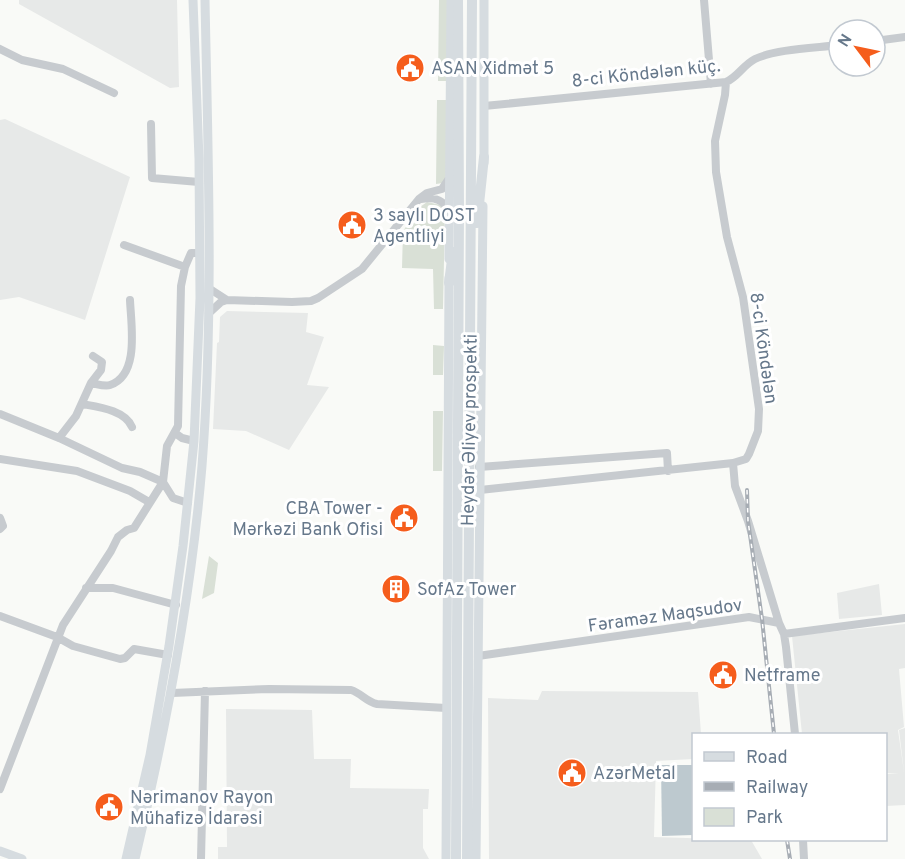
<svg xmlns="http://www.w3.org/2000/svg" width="905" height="859" font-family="Overpass,sans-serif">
	<rect width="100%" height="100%" fill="#f9faf7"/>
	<path fill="#e7e9e8" d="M19 0H177L179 87 170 88 19 4Z
		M5 119 130 177 85 320 19 297 0 300V120Z
		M227 311 308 313 306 332 324 337 307 385 329 387 289 450 246 431 213 429 217 343 219 342 220 317Z
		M879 584 882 615 839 619 837 593Z
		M905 624V668L899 669 904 727 898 730 904 772 899 730 905 728V805L886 806V774L899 773H886V734H802L792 636Z
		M542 691 698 692 701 734H694L693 759 656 761 654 837 751 840 762 859H489L488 698 538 700Z
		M226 709 312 710 314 759H351L350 788 429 789 428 809H423V848L429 859H218V847H227Z"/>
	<path fill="#d9e0d6" d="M439 0H447V81H438Z
		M437 100H446V176L443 183 436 184Z
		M427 202 441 205 445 212 443 309H434L433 269 402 268 403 231 420 207Z
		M433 345 444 346 443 375H433Z
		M433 411H443L442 471H433Z
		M209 556 218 563 214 593 202 599Z"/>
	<path fill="#bdc9cf" d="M693 765V835L662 836 661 765Z"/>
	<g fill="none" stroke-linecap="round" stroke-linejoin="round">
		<path stroke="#c7cbcf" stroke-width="8" d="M704 0 711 84
			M875 41 905 37
			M0 49 22 60 63 69 114 93
			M484 106 726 82C738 77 743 65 755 59 776 49 815 48 839 45
			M151 124 152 178 199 182
			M421 199C434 197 445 199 449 213
			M124 245 185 267 191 253H200
			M210 289 227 300
			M209 313 221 302 227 300 292 302 311 301 318 298 362 269 419 199 427 193 442 189 448 180
			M91 383C97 384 105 387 110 385 140 375 131 325 130 300
			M82 404C98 407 125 410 132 427
			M0 414 59 438 122 468 140 472 163 482 173 498 188 503
			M175 433 182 438 194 441
			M59 438 76 416 91 383 101 370 102 362 93 356
			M0 459 77 471 130 491 149 502
			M733 463 735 486 748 521 779 623
			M479 467 667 453 668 471
			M480 490 733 463 746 459 749 454 758 431 759 409 743 297 727 237 716 172 715 141 725 95 726 82
			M0 518 3 526 0 529
			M86 588H113L176 605
			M0 616 57 637 73 646 120 659 125 658 134 649 168 655
			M784 634 905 618
			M478 656 749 617 779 623 784 634 786 647 795 734
			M172 693 269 689 351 690C361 693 367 702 377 704L446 708
			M0 789 63 625 111 551 118 537 127 530 134 528 163 482 167 446 178 426 181 286 185 267
			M803 840 804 859
			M201 859 205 691"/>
		<path stroke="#d6dce0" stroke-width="9" d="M484 163V0
			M449 259 451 0
			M0 851 22 859
			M126 859 150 755 169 646 183 546 194 441 200 298 199 159 193 0
			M135 859C166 729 191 599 202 466 214 311 208 156 205 0
			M446 859 449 278
			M476 859 483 206"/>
		<path stroke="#d6dce0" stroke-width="10" d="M477 223 484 157
			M449 283 453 252
			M456 859 459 210 458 0
			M467 859 472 0"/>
		<g stroke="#a7adb4" stroke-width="4">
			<path id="rail" d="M747 490 748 521 762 619 774 734
				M787 840 790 859"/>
		</g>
		<use href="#rail" stroke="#fff" stroke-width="1.5" stroke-dasharray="4.5" stroke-linecap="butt"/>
	</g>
	<defs>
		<g id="civic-disc" transform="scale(1.5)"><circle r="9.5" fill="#f55d1c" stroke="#fff"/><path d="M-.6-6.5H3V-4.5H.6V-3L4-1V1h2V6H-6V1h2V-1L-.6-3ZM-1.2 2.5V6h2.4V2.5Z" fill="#fff"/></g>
		<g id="building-disc" transform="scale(1.5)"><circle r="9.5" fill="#f55d1c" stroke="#fff"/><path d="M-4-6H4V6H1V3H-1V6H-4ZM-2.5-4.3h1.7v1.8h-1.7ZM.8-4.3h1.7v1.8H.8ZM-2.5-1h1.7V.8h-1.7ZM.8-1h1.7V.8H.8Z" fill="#fff"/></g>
	</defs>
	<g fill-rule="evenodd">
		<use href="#civic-disc" x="410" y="68"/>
		<use href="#civic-disc" x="352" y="225"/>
		<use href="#civic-disc" x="404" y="518"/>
		<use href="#building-disc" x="396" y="589"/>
		<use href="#civic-disc" x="723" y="675"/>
		<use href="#civic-disc" x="572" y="773"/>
		<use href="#civic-disc" x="109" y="807"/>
	</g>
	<g text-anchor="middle" stroke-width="6" stroke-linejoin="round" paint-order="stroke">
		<g font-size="18" fill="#66788b" stroke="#fff" text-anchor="start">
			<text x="431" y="74">ASAN Xidmət 5</text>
			<text x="373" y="221">3 saylı DOST<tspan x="373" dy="21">Agentliyi</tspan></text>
			<text x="383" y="514" text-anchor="end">CBA Tower -<tspan x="383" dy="21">Mərkəzi Bank Ofisi</tspan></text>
			<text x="417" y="595">SofAz Tower</text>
			<text x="744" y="681">Netframe</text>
			<text x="593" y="779">AzərMetal</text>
			<text x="130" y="803">Nərimanov Rayon<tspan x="130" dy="21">Mühafizə İdarəsi</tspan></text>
		</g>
		<g font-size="18" fill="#66788b" stroke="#fff">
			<text transform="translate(646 73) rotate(-6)" y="6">8-ci Köndələn küç.</text>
			<text transform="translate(764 348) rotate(82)" y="6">8-ci Köndələn</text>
			<text transform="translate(469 430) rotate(-89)" y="6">Heydər Əliyev prospekti</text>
			<text transform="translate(665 615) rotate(-8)" y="6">Fəraməz Maqsudov</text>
		</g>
	</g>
	<rect x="692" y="733" width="195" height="108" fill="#ffffff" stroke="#c2c9d1" stroke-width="1.5"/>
	<rect x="704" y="752" width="30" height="9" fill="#d6dce0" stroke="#c2c9d1" stroke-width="1.5"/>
	<text x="746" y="763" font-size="18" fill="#66788b">Road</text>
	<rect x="704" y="782" width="30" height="9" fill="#a7adb4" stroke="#c2c9d1" stroke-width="1.5"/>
	<text x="746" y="793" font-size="18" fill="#66788b">Railway</text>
	<rect x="704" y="808" width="30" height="18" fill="#d9e0d6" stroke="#c2c9d1" stroke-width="1.5"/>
	<text x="746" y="823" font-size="18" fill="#66788b">Park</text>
	<g transform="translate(857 48) rotate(302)"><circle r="28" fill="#ffffff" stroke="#c2c9d1" stroke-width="1.5"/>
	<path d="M0-4.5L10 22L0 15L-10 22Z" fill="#f55d1c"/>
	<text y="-9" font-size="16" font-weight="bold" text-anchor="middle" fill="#66788b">N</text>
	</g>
</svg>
